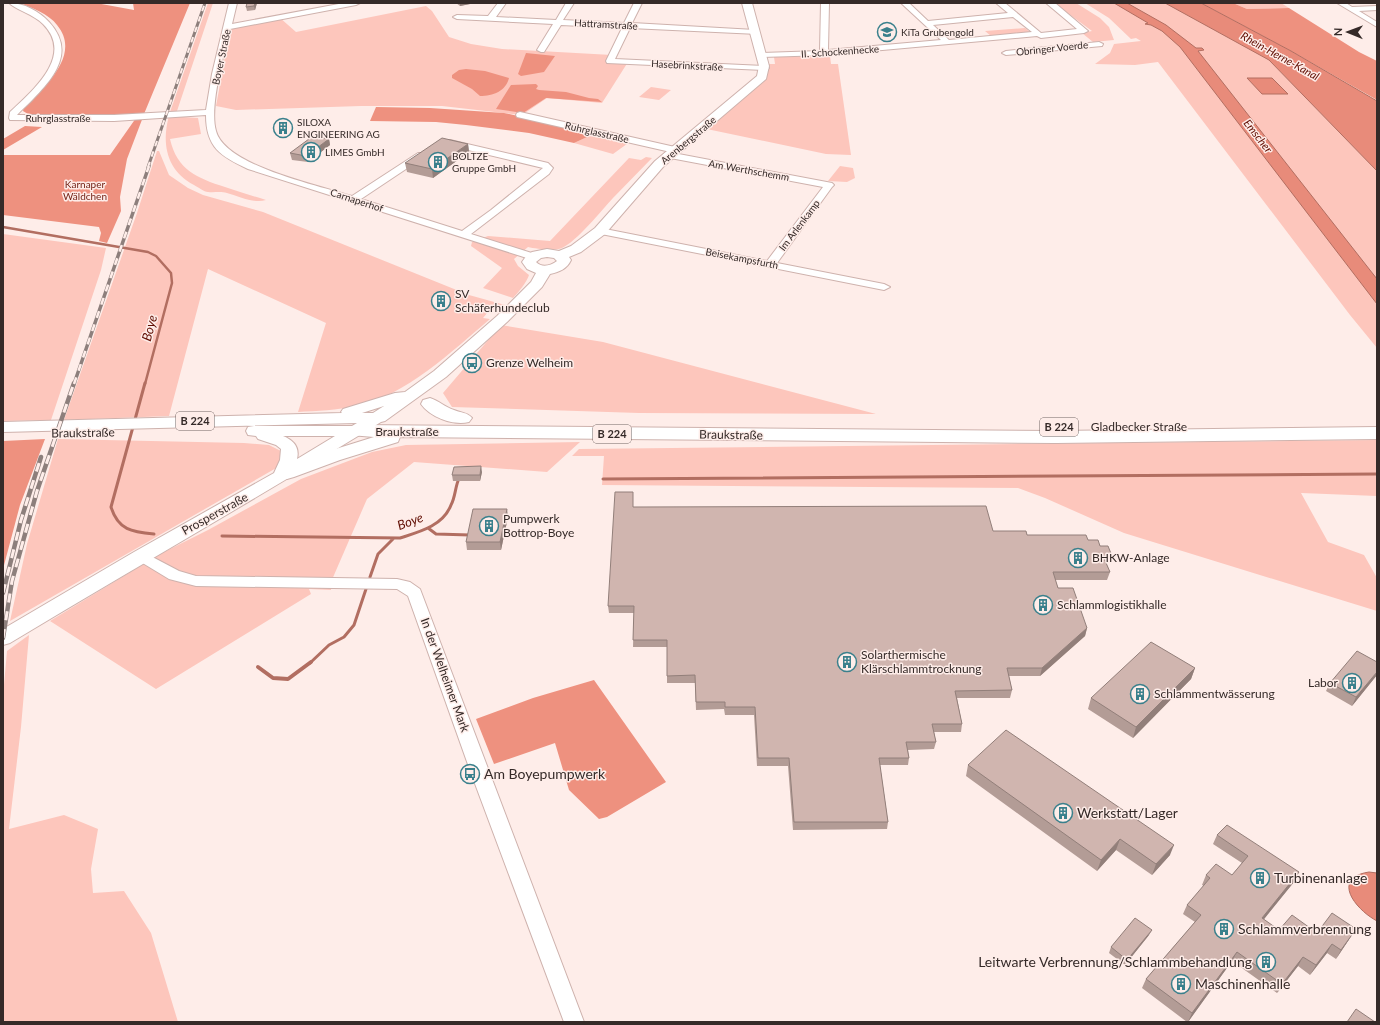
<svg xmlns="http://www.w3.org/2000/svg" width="1380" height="1025" font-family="Lato,sans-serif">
	<rect width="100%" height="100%" fill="#feede9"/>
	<path fill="#fdc6bc" d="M208 3H213L177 111 170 112Z
		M1054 3H1076L1100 18 1109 27 1114 40 1093 42 1082 33 1092 31Z
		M1085 3H1165L1269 60 1377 171V348L1350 315 1158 62 1135 65 1095 64 1110 53 1114 44 1141 41 1136 38 1131 39 1109 18Z
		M1233 3H1281L1289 8 1247 9Z
		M426 6 432 11 449 37 471 44 502 49 612 55 609 61 628 62 602 103 547 98 522 115 442 106H361L236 110 216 106 224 63 227 27 279 17 296 32Z
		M1025 28 1030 32 991 36 985 31Z
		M830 56 831 64H838L851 155 826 154 702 128 752 86 764 64H775L774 57Z
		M651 87 671 90 659 100 639 97Z
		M169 116 198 118 201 134 170 139C177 170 197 178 225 187 238 191 252 196 266 200 254 204 238 196 227 193 220 191 214 193 208 192 204 192 198 187 194 185 167 171 161 144 169 116Z
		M596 133 631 141 613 154 574 143Z
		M157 151H159L169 175 188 188 203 195 263 212 469 295 505 305 488 312 483 318 490 319C452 351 406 396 356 406 337 410 317 411 298 412L326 323 208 269 169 416 64 420 137 213Z
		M646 157 652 158C639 171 626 185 613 198 602 210 576 242 562 248 555 251 536 249 528 247L514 259 518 266 529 275C527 282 518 293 513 298L483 288 502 268 471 246 472 242 488 236 550 241 629 158 641 160Z
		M840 166 853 168 855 178 847 182 828 181Z
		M3 234 106 248 101 270 51 420 3 421Z
		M501 325 603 342 876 414 639 413 452 407 443 393Z
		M58 439 244 443 269 445 281 451 278 467 10 621 27 544Z
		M1377 440V496L1301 493 1328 542 1364 555 1377 578V611L1124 533 1045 498 1018 488 602 485 604 456H572L579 449Z
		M580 442 547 472 414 462 367 499 331 582V590L309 589 311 594 156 689 50 621 160 554 208 530 301 479 372 452 406 445Z
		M29 635 21 727 9 829 64 815 98 829 91 869 93 893 124 891 151 933 178 1022H3V696L7 651Z"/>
	<path fill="#ee917f" d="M20 3H96L134 10 133 3H190L144 114 44 115 28 114 23 111 24 107C44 87 82 55 57 25 49 14 32 8 20 3Z
		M1201 3H1233L1247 9 1289 8 1359 52 1377 61V100L1291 51Z
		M526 53 555 56 544 72 521 76 518 74Z
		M466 69 485 71 509 78C506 91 493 96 480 96L472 89 452 78V75L459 70Z
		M536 84 538 86 536 89 539 90 566 92 589 98 598 99 602 102 546 98 523 113 496 109 511 85Z
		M376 107 430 108 504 113 596 133 574 143 529 133 466 125 436 122 370 121Z
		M143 117 127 159 120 197 121 211 107 243 99 241 101 233 99 227 3 215V155H110L136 118Z
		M25 126 42 127 3 150V139Z
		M45 439 20 505 3 569V441Z
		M594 680 666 782 607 817 599 819 569 790 555 743 494 764 476 719 533 698Z"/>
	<path fill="#e88b7a" stroke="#b26e61" d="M1114 3H1127L1166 25 1196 48H1202L1204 50 1198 51 1209 65 1377 279V304L1180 47 1162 31 1151 25 1145 24 1148 23Z
		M1165 3H1201L1291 51 1377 101V171L1269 60Z
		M1247 78H1272L1288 94H1262Z
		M1369 872 1377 873V921C1356 910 1330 878 1369 872Z"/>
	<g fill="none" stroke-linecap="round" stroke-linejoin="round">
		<path stroke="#b26e61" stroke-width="2.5" d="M3 227 148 252 156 256 171 273 172 283 145 384"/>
		<path stroke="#b26e61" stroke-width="3" d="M145 383 111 507C118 530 132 532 154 534
			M603 479 1377 474
			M428 528 436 534 470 535
			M222 536 400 538C419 532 443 526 451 505 455 498 455 489 458 481
			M370 577 378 554 394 538
			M310 663 329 645 344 637 354 625 366 589"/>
		<path stroke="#b26e61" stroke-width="4" d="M258 667 273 678 288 679 311 662"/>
		<g stroke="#ceb2ad" stroke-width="2">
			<path id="minor" d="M9 3C24 3 39 11 49 22 75 50 56 76 34 98 29 104 22 109 17 115H114L206 110 212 74 229 3H237L232 24 344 3H360L356 5 230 29C224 53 209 108 216 131 225 166 320 186 352 196L418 153H424L426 155 424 157 361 199 462 231 491 210 543 168 447 145 445 143 447 141 450 140 548 163 553 168 549 174 471 234 538 255 539 257 538 259H530L248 169C220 156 206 147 206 115L114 121 10 120 9 118 10 112C32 91 75 56 43 24 33 14 18 11 9 3Z
				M498 3H506L496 17 556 20 566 3H574L563 20 624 23 634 3H642L632 23 755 30H758V34L630 28 615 59 765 66 769 68 765 70 607 63 606 61 622 28 561 25 544 52H541L537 50 553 24 457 19 453 17 457 15 488 16Z
				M821 3H829L828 50 941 40 901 3H909L928 21 1008 13 996 3H1005L1041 33 1077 29 1046 3H1055L1088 31 1084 33 1041 38 1037 36 827 55 759 57V53H762L820 51ZM1013 17 1032 32 949 40 933 25Z
				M1337 3H1346L1352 7 1377 6V10L1359 11 1377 22V27Z
				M1099 42 1103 44 1102 46 1006 55 1002 53 1006 51Z
				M520 112 675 147 680 150 675 153 517 117 516 115 517 113Z
				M668 152 832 183 834 185 832 187 777 263 884 284 890 287 884 290 596 233 595 231 600 228 767 261 823 187 665 157 663 155 665 153Z
				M141 551 179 571 196 576 397 579 410 582 420 589 584 1022H564L471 773 408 596 397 589 196 586 169 579 136 559 134 556 136 553Z"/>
		</g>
		<g stroke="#ceb2ad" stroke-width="2">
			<path id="major" d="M742 3H752L769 66 766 79 663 167 605 234 581 252 569 257 571 260C567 269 559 272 550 274L542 287 507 322 446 377 385 421 381 422C259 497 133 569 10 643L3 645V629L134 552 274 473 280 460 281 449 276 445 258 439 256 436 248 435 246 431 248 427 254 426H352L357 423 3 432V422L342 413 341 412 343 409 395 393 405 392 434 371 497 316 531 282 536 273 527 269 522 262 527 255 532 252 547 249 559 251 571 246 595 228 655 161 757 76 759 66ZM547 257 554 258 557 261C550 266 542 268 536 262L541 258ZM384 406 373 413H362ZM283 436H335L297 459C300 447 293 440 283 436Z"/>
		</g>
		<g stroke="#ceb2ad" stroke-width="2">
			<path id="highway" d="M430 398C439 401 445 407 454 410 461 413 467 412 472 418L469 422C453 426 430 417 421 404L423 400Z
				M357 425 1056 431 1377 427V439L1056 443 400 437 398 442 340 460 294 477 287 479 280 477 277 473 280 469 326 452 374 437 350 435 347 431 350 427Z"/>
		</g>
		<use href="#minor" fill="#fff" fill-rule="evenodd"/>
		<use href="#major" fill="#fff" fill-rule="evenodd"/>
		<use href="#highway" fill="#fff" fill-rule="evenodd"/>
		<g stroke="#8d7f7c" stroke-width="3">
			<path id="rail-far2" d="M148 167 205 3"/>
		</g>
		<g stroke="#8d7f7c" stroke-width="3.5">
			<path id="rail-far1" d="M74 384 149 166"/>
		</g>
		<g stroke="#8d7f7c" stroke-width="4.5">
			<path id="rail" d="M3 593 21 520 41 457
				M3 638 12 581 37 491 74 383"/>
		</g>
		<use href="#rail-far2" stroke="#feede9" stroke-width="2" stroke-dasharray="5.5" stroke-linecap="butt"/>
		<use href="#rail-far1" stroke="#feede9" stroke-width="2.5" stroke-dasharray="7" stroke-linecap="butt"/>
		<use href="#rail" stroke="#feede9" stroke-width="3" stroke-dasharray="9" stroke-linecap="butt"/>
	</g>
	<path fill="#b39c96" d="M257 3 255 10 247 11 246 7Z
		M450 3H475L460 6 456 3 452 4Z
		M329 139 330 145 308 162 292 160 290 153Z
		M468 144 469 152 433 178 407 172 405 163Z
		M482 472 480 481H453L452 475Z
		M633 492V507L993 531 1027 535 1088 540 1100 546 1112 556 1110 563H1106L1110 572 1107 580H1055L1058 588 1087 628 1085 636 1040 676H1009L1012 690 1010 698H957L962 724 961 732H934L936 742 934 749 908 750 909 758 908 765H880L888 822 887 829 793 830 788 766H757L754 715H725L724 709 696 710 695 683H667V647H633L634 613H609L608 606Z
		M508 517 501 550H467L466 542Z
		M1377 662V675L1352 706 1326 691 1330 683Z
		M1195 668 1191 679 1133 738 1088 709 1091 698Z
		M968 765 1170 855 1152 875 1116 850 1097 871 966 776Z
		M1217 835 1294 882 1263 919 1279 930 1317 933 1350 938 1336 959 1327 953 1310 975 1298 966 1277 993 1232 961 1188 1022H1187L1142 988 1146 979 1195 922 1183 914 1187 905 1204 886 1202 885 1206 875H1232L1242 863 1213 844Z
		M1149 935 1125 965 1109 953 1111 947Z"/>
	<path fill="#927f7a" d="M255 3H257L255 10 254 6Z
		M464 3H475L460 6V4Z
		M329 139 330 145 308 162 306 156Z
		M468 144 469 152 433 178 432 169Z
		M481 466 482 472 480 481V475Z
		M507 509 508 517 501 550 500 542Z
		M1087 628 1085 636 1040 676 1042 668Z
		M1195 668 1191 679 1133 738 1136 727Z
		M1377 672V675L1352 706 1356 697Z
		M1120 839 1116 850 1097 871 1101 860Z
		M1174 845 1170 855 1152 875 1156 864Z
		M1299 872 1294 882 1257 928 1262 918Z
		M1356 929 1336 959 1341 950Z
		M1152 930 1149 935 1125 965 1127 960Z
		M1332 944 1327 953 1310 975 1316 965Z
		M1237 952 1232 961 1188 1022 1192 1013Z
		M1303 957 1298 966 1277 993 1282 984Z"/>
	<path fill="#d0b5af" stroke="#927f7a" d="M247 3H255L254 6 246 7Z
		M313 136 329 139 306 156 290 153Z
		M442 138 468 144 432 169 405 163Z
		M481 466 480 475H452L454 467Z
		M615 492H633V507L986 506 993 531H1026L1027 535H1086L1088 540H1098L1100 546H1108L1112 556H1103L1110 572H1053L1058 588H1073L1087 628 1042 668H1007L1012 690 955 691 962 724H932L936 742H906L909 758H879L888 822H794L789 758H758L755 707H725V702H696L695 675 667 676V640H633L634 606H608Z
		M473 509H507L500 542H466Z
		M1151 642 1195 668 1136 727 1091 698Z
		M1357 651 1377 662V672L1356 697 1330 683Z
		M1006 730 1174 845 1156 864 1120 839 1101 860 968 765Z
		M1227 825 1299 872 1262 918 1279 930 1292 915 1317 933 1332 913 1356 929 1341 950 1332 944 1316 965 1303 957 1282 984 1237 952 1192 1013 1146 979 1201 915 1187 905 1210 878 1206 875 1216 864 1232 875 1248 856 1217 835Z
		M1135 918 1152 930 1127 960 1111 947Z
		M1356 1009 1375 1022H1347Z"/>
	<defs>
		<g id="school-ring" transform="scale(1)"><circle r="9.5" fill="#feede9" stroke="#3a808c" stroke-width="1.5"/><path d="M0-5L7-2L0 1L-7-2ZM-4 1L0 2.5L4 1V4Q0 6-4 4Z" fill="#3a808c"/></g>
		<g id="building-ring" transform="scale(1)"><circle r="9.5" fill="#feede9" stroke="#3a808c" stroke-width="1.5"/><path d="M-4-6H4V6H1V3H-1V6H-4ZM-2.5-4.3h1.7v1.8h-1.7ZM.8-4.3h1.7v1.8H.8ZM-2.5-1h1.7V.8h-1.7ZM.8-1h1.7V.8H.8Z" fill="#3a808c"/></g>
		<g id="bus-ring" transform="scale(1)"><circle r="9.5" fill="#feede9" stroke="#3a808c" stroke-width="1.5"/><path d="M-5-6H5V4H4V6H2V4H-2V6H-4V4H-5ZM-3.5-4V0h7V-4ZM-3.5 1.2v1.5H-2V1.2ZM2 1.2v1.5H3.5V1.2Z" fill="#3a808c"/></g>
	</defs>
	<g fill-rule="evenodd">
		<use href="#school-ring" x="887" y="32"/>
		<use href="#building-ring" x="283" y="128"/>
		<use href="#building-ring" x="311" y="152"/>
		<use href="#building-ring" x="438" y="162"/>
		<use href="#building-ring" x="441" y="301"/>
		<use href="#bus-ring" x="472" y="363"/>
		<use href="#building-ring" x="489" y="526"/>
		<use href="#building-ring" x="1078" y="558"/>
		<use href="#building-ring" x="1043" y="605"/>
		<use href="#building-ring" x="847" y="662"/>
		<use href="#building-ring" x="1352" y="683"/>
		<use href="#building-ring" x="1140" y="694"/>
		<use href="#bus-ring" x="470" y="774"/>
		<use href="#building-ring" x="1063" y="813"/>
		<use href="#building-ring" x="1260" y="878"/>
		<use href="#building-ring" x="1224" y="929"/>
		<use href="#building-ring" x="1266" y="962"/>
		<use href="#building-ring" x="1181" y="984"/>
	</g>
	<g text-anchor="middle" stroke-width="3" stroke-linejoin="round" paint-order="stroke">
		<g font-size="10" fill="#352a28" stroke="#feede9">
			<text transform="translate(606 24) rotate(3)" y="4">Hattramstraße</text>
			<text transform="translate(1052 48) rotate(-6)" y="4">Obringer Voerde</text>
			<text transform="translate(840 51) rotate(-4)" y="4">II. Schockenhecke</text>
			<text transform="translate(221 57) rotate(-78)" y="4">Boyer Straße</text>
			<text transform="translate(687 65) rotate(3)" y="4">Hasebrinkstraße</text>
			<text x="58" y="122">Ruhrglasstraße</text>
			<text transform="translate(597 132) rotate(13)" y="4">Ruhrglasstraße</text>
			<text transform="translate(688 140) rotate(-40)" y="4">Arenbergstraße</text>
			<text transform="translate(749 170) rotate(10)" y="4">Am Werthschemm</text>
			<text transform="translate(357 200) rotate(18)" y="4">Carnaperhof</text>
			<text transform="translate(799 225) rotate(-53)" y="4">Im Arlenkamp</text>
			<text transform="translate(742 258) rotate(11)" y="4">Beisekampsfurth</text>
		</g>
		<g font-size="10" fill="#352a28" stroke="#feede9" text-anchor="start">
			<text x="901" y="36">KiTa Grubengold</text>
			<text x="297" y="126">SILOXA<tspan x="297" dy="12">ENGINEERING AG</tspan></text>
			<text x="325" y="156">LIMES GmbH</text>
			<text x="452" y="160">BOLTZE<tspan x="452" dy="12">Gruppe GmbH</tspan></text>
		</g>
		<g font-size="10" fill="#701e12" stroke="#feede9">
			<text x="85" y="188">Karnaper<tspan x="85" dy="12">Wäldchen</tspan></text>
		</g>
		<g font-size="11" font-style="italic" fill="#620f04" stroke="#feede9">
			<text transform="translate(1280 56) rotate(29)" y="4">Rhein-Herne-Kanal</text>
			<text transform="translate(1258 136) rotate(52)" y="4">Emscher</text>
		</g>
		<g fill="#feede9" stroke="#716462" stroke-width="1">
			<rect x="176" y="412" width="38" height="18" rx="3"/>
			<rect x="1040" y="418" width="38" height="18" rx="3"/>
			<rect x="593" y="425" width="38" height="18" rx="3"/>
		</g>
		<g font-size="11" font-weight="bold" fill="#352a28">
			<text x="195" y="425">B 224</text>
			<text x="1059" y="431">B 224</text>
			<text x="612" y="438">B 224</text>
		</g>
		<g font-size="12" fill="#352a28" stroke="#feede9" text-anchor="start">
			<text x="455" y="298">SV<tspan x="455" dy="14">Schäferhundeclub</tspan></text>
			<text x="486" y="367">Grenze Welheim</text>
			<text x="503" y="523">Pumpwerk<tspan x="503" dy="14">Bottrop-Boye</tspan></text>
			<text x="1092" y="562">BHKW-Anlage</text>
			<text x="1057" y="609">Schlammlogistikhalle</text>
			<text x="861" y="659">Solarthermische<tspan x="861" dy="14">Klärschlammtrocknung</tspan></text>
			<text x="1338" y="687" text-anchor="end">Labor</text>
			<text x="1154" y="698">Schlammentwässerung</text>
		</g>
		<g font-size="12" fill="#352a28" stroke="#feede9">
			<text x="1139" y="431">Gladbecker Straße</text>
			<text x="407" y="436">Braukstraße</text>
			<text transform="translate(83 433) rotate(-1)" y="4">Braukstraße</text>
			<text transform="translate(731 435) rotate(1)" y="4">Braukstraße</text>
			<text transform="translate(215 514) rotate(-29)" y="4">Prosperstraße</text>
			<text transform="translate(445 675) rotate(70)" y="4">In der Welheimer Mark</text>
		</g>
		<g font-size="13" font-style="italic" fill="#620f04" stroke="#feede9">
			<text transform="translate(149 328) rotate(-75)" y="5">Boye</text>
			<text transform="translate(410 521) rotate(-20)" y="5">Boye</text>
		</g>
		<g font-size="14" fill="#352a28" stroke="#feede9" text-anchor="start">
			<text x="484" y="779">Am Boyepumpwerk</text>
			<text x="1077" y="818">Werkstatt/Lager</text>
			<text x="1274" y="883">Turbinenanlage</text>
			<text x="1238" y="934">Schlammverbrennung</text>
			<text x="1252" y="967" text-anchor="end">Leitwarte Verbrennung/Schlammbehandlung</text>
			<text x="1195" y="989">Maschinenhalle</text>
		</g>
	</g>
	<rect width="1380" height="1025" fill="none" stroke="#352a28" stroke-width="8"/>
	<g transform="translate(1348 32) rotate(271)" stroke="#feede9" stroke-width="3" paint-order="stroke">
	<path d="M0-3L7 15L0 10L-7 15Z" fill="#352a28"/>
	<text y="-6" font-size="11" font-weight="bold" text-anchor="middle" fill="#352a28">N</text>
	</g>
</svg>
